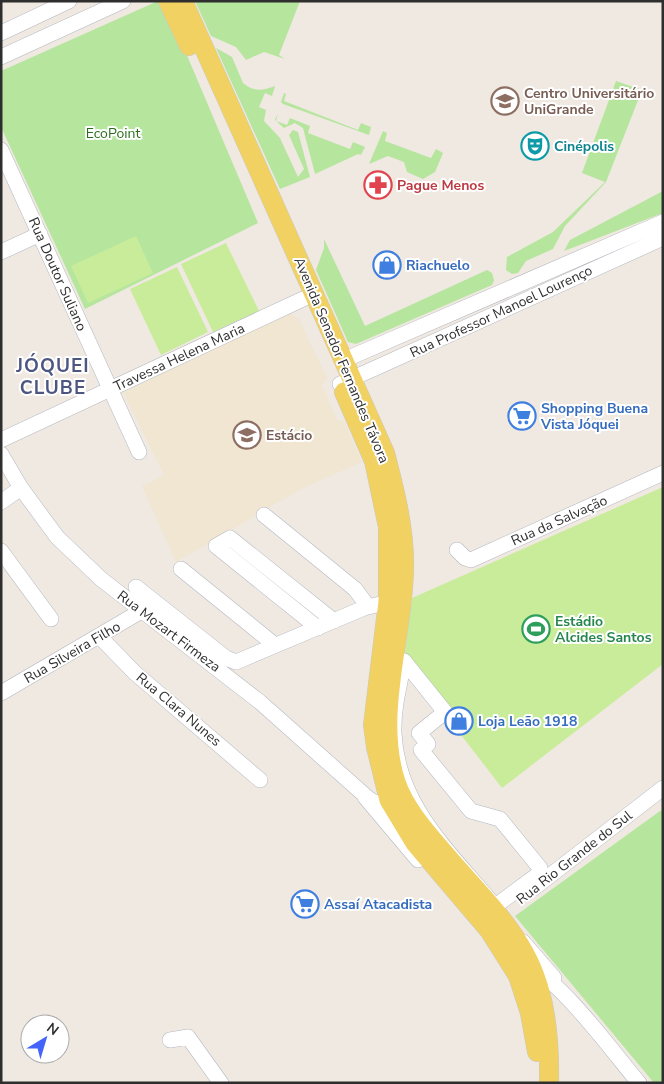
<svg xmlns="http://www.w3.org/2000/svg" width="664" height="1084" font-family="'Nunito Sans',sans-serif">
	<rect width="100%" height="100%" fill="#efe9e1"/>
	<path fill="#f0e6d1" d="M290 313 299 319 327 378 322 385 337 420 344 421 362 462 301 489 176 562 142 486 164 475 123 392Z"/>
	<path fill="#b6e59e" d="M158 1H164L258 223 85 309 1 127V71Z
		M195 1H300L279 55 285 59 264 52 246 60 236 47 211 36Z
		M216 48 232 57 243 83C254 92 262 91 275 86L272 96 265 93 259 107 266 110 264 121 280 138 298 177 304 169 289 135 293 130 298 132 310 177 280 189Z
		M616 81 642 90 606 182 565 226 553 249 526 261 518 273 512 274 506 270 507 257 553 232 605 182 582 173Z
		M284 93 286 94 284 101 358 130 361 123 371 127 369 135 283 104 281 102Z
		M278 113 276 121 287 125 290 118 310 126 308 133 350 149 353 142 365 147 361 155 358 154 315 174 303 128 295 123 284 128 275 120Z
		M383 131 387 133 385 141 431 158 436 149 443 153 435 172 423 179 407 172 404 162 388 156 369 164Z
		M663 191V213L564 251 570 240Z
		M324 239 365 326 487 270 492 273 494 280 492 285 356 344 348 342 316 270 324 248Z
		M660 811H663V1083H654L515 916Z"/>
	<path fill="#c9ec9a" d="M136 236 153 273 88 303 71 266Z
		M226 243 259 311 213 332 181 264Z
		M177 267 208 332 161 355 130 289Z
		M663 487V664L502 788 404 661 412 598Z"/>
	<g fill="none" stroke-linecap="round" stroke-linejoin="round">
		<g stroke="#b4b7c1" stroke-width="16">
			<path id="minor" d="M1 33 69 1
				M1 57 123 1
				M1 150 139 452
				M1 252 40 234
				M344 360 663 222
				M340 384 663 238
				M1 440 303 299
				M1 454 21 488 57 537 101 579 260 702 369 799 376 803 389 800
				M1 502 21 488
				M264 515 355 589 364 601V608
				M457 550 465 558 471 560 663 473
				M1 551 51 619
				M181 569 275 645
				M136 587 226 658 236 662 364 608 388 602
				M318 628 216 546 230 538 334 621
				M99 636 135 673 260 780
				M404 661 445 712 419 733 428 744 421 750 471 811 500 819 540 868V873L498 904H493C449 851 397 805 394 733 393 708 400 684 404 661Z
				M1 693 143 610
				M365 797 418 860
				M534 888 663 788
				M523 942 554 978
				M533 970C560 980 617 1057 639 1083
				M170 1040 188 1037 221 1083"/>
		</g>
		<g stroke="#c9c9c9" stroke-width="20">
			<path id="major" d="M168 1 189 46
				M183 1 385 453C395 491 405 530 404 569 403 638 374 715 396 782 405 809 427 833 445 854 472 886 505 917 525 954 546 992 550 1041 549 1083
				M344 392 374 461 388 527V602L373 725 376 747 389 800 415 843 489 930 518 976 530 1013 537 1052"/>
		</g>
		<use href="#minor" stroke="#fff" stroke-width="15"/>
		<use href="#major" stroke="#f2d163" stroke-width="19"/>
	</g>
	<defs>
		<g id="university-ring" transform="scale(1.4375)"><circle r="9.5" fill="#fff" stroke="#8d6e63" stroke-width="1.5"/><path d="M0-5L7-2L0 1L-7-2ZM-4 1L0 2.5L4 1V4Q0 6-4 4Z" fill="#8d6e63"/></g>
		<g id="theatre-ring" transform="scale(1.4375)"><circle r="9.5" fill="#fff" stroke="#0f9aa8" stroke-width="1.5"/><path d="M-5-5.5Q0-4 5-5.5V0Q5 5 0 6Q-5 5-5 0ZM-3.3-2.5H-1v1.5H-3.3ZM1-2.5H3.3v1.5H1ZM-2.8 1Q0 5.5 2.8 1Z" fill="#0f9aa8"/></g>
		<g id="pharmacy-ring" transform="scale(1.4375)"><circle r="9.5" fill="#fff" stroke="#e0444e" stroke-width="1.5"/><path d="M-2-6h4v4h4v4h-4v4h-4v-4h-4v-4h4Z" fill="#e0444e"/></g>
		<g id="shop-ring" transform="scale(1.4375)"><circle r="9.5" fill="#fff" stroke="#3f7fe0" stroke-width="1.5"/><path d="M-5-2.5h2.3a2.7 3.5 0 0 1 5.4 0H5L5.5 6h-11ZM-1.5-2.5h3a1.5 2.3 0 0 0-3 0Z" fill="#3f7fe0"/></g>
		<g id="supermarket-ring" transform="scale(1.4375)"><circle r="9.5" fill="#fff" stroke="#3f7fe0" stroke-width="1.5"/><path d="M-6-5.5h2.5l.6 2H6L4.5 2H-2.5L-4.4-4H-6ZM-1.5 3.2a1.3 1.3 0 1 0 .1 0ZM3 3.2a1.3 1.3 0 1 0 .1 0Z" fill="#3f7fe0"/></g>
		<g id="stadium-ring" transform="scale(1.4375)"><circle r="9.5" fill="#fff" stroke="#2e9e5b" stroke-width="1.5"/><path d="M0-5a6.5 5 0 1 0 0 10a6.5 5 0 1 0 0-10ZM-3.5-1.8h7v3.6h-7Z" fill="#2e9e5b"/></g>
	</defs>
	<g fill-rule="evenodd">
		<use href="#university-ring" x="505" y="101"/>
		<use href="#theatre-ring" x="535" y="146"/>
		<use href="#pharmacy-ring" x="378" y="185"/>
		<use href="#shop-ring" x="387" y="265"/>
		<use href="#supermarket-ring" x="522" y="416"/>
		<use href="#university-ring" x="247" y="435"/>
		<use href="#stadium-ring" x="536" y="629"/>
		<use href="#shop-ring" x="459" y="721"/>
		<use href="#supermarket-ring" x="305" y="904"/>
	</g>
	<g text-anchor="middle" stroke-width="4" stroke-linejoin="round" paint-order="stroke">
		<g font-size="14" font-weight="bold" fill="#785e54" stroke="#fff" text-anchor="start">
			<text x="524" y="98">Centro Universitário<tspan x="524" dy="16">UniGrande</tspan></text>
			<text x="266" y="440">Estácio</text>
		</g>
		<g font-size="14" fill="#2c6e1b" stroke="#fff">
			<text x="113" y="138">EcoPoint</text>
		</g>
		<g font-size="14" font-weight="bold" fill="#0d838f" stroke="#fff" text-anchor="start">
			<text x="554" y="151">Cinépolis</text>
		</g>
		<g font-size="14" font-weight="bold" fill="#be3a42" stroke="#fff" text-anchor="start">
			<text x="397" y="190">Pague Menos</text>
		</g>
		<g font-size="14" font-weight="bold" fill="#366cbe" stroke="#fff" text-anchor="start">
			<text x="406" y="270">Riachuelo</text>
			<text x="541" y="413">Shopping Buena<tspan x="541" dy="16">Vista Jóquei</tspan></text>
			<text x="478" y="726">Loja Leão 1918</text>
			<text x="324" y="909">Assaí Atacadista</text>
		</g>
		<g font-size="14" fill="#2e2e2e" stroke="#fff">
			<text transform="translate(58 274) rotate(66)" y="5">Rua Doutor Suliano</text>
			<text transform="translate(501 311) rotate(-25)" y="5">Rua Professor Manoel Lourenço</text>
			<text transform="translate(179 357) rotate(-25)" y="5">Travessa Helena Maria</text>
			<text transform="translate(342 360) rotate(67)" y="5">Avenida Senador Fernandes Távora</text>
			<text transform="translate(559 520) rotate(-24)" y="5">Rua da Salvação</text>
			<text transform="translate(169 631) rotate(37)" y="5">Rua Mozart Firmeza</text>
			<text transform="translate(72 652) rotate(-30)" y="5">Rua Silveira Filho</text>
			<text transform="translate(179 709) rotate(40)" y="5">Rua Clara Nunes</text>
			<text transform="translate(574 857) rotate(-38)" y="5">Rua Rio Grande do Sul</text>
		</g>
		<g font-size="14" font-weight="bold" fill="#27864d" stroke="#fff" text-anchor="start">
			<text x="555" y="626">Estádio<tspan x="555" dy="16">Alcides Santos</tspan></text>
		</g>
		<g font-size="19" font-weight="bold" letter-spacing="1" fill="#4d5680" stroke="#fff">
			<text x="53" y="372">JÓQUEI<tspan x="53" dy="22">CLUBE</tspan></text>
		</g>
	</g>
	<rect width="664" height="1084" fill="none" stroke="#2e2e2e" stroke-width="5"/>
	<g transform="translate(45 1039) rotate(38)"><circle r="24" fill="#ffffff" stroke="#ababab"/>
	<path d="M0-4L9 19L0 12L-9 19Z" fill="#4264fb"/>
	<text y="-8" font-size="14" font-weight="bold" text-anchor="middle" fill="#2e2e2e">N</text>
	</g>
</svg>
